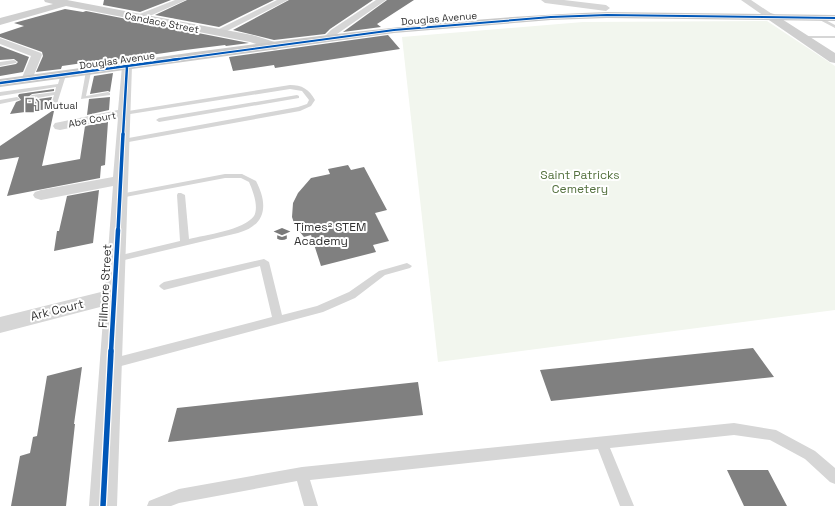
<svg xmlns="http://www.w3.org/2000/svg" width="835" height="506" font-family="'Space Grotesk',sans-serif">
	<rect width="100%" height="100%" fill="#fff"/>
	<path fill="#f2f6ee" d="M767 21 835 66V310L438 362 402 37 583 22Z"/>
	<path fill="#808080" d="M104 0H171L140 12 103 5Z
		M187 0H274L219 27 155 15Z
		M289 0H373L330 29 325 34 274 40 233 30Z
		M387 0H414L377 24 381 27 343 32Z
		M65 9 83 12 86 11 249 43 226 46 225 45 185 50 115 60 114 62 97 64V61L62 66 61 69 36 72 43 56 42 52 0 37V34L24 26 14 23Z
		M388 35 400 49 275 68 274 65 233 71 229 57Z
		M0 46 29 57 23 72 0 76V67L16 64 18 62 14 59 0 60Z
		M113 73 110 92 108 91 90 94 94 76Z
		M54 89V91L32 94 28 97 32 100 52 97 48 109 10 114 16 102 21 100 18 96 19 94Z
		M110 97 109 110 87 115 89 99Z
		M52 111H54L42 166 80 159 85 126 108 122 105 165 101 166 100 178 7 196 19 157 0 160V146Z
		M348 165 351 170 364 167 387 210 375 213 389 241 373 245 376 252 321 266 311 235 304 237 295 226 292 217 293 203 298 193 311 178 330 174 328 169Z
		M99 190 93 243 54 251 57 231H59L67 196Z
		M753 348 774 377 551 401 540 370Z
		M82 367 74 424H75L66 506H11L20 456 30 453 33 437 37 436 47 376Z
		M418 382 423 415 168 442 177 408Z
		M727 470H768L787 506H744Z"/>
	<g fill="none" stroke-linecap="round" stroke-linejoin="round">
		<path fill="#d6d6d6" fill-rule="evenodd" d="M818 16 835 25V28L816 18Z
			M801 36H835V38H799V37Z
			M14 60 17 62 16 63 0 66V62Z
			M86 71 91 72 86 96 108 92 110 93V95L81 99Z
			M61 74 66 75 55 110 50 109 54 95 32 99 29 97 32 95 55 92 56 87 0 96V92L58 84Z
			M290 85C302 85 309 89 315 100L311 106 300 111 123 143 120 141 123 139 298 107 307 104 309 100 302 91 290 89 124 115 122 114V112Z
			M297 95 299 96V98L159 122 156 120 159 118Z
			M17 97 20 99 19 100 0 104V100Z
			M225 174H242L256 181C268 204 267 225 238 233L116 262 113 261 111 259 113 257 180 241 177 195 178 193H181L185 195 189 239C205 235 244 230 254 216 259 207 253 191 249 182L241 178H225L120 198 116 196 120 194Z
			M264 259 269 262 282 315 317 306 349 292 379 271 407 263 412 266 410 268 385 275 355 298 323 312 110 369 106 367 104 364 106 361 110 359 272 317 260 266 164 290 161 288 159 286 161 284 164 282Z
			M734 423 776 430 815 451 835 468V484L830 482 805 459 770 440 734 435 610 448 634 506H620L598 449 310 480 318 506H304L297 481 179 503 171 506H147L149 501 179 489 302 467Z"/>
		<path fill="#d6d6d6" fill-rule="evenodd" d="M175 0H186L143 19 140 20 135 17 137 15Z
			M277 0H288L221 34 218 35 213 32Z
			M376 0H386L337 34 330 41H324L322 39 331 30Z
			M541 0H564L606 5 610 8 606 11 545 3Z
			M741 0H751L775 16 770 19 767 18Z
			M0 38 41 53 42 55 31 82H23L21 80 31 56 0 44Z
			M127 63 132 66 117 506H89L104 306 0 333V317L105 291 113 186 41 200 35 198 33 195 35 192 41 190 113 177 118 118 60 130 55 129 53 126 55 123 60 122 118 110 122 66Z"/>
		<path fill="#cfcfcf" fill-rule="evenodd" d="M44 0H67L252 35 278 43 280 46 278 49 274 50 250 42 66 6 0 25V18L53 4 45 2Z
			M770 13 774 14 835 53V63L830 62 766 18 764 16Z"/>
		<path fill="#c9c9c9" fill-rule="evenodd" d="M607 12 835 15V21L607 18 551 20 394 33 0 87V79C202 52 403 19 607 12Z"/>
		<g stroke="#fff" stroke-width="3.5">
			<path id="cycleway-far4" d="M171 60 394 30 551 17 607 15 835 18"/>
		</g>
		<g stroke="#fff" stroke-width="4">
			<path id="cycleway-far3" d="M0 83 179 59
				M123 135 127 66"/>
		</g>
		<g stroke="#fff" stroke-width="5.5">
			<path id="cycleway-far2" d="M118 231 123 134"/>
		</g>
		<g stroke="#fff" stroke-width="7">
			<path id="cycleway-far1" d="M111 352 118 230"/>
		</g>
		<g stroke="#fff" stroke-width="8">
			<path id="cycleway" d="M103 506 111 351"/>
		</g>
		<use href="#cycleway-far4" stroke="#0057b8" stroke-width="2"/>
		<use href="#cycleway-far3" stroke="#0057b8" stroke-width="2.5"/>
		<use href="#cycleway-far2" stroke="#0057b8" stroke-width="3.5"/>
		<use href="#cycleway-far1" stroke="#0057b8" stroke-width="4.5"/>
		<use href="#cycleway" stroke="#0057b8" stroke-width="5.5"/>
	</g>
	<defs>
		<g id="fuel-bare" transform="scale(1.2)"><path d="M-5.5-6h7V0h2V4h1.3V-2.5L3-4.5l.8-.8L6-3V5H2.5V1h-1V6h-7ZM-4.2-4.7v3.2H.2V-4.7Z" fill="#7a7a7a" stroke="#fff" stroke-width="2.5" paint-order="stroke"/></g>
		<g id="school-bare" transform="scale(1.2)"><path d="M0-5L7-2L0 1L-7-2ZM-4 1L0 2.5L4 1V4Q0 6-4 4Z" fill="#7a7a7a" stroke="#fff" stroke-width="2.5" paint-order="stroke"/></g>
	</defs>
	<g fill-rule="evenodd">
		<use href="#fuel-bare" x="32" y="105"/>
		<use href="#school-bare" x="282" y="234"/>
	</g>
	<g text-anchor="middle" stroke-width="4" stroke-linejoin="round" paint-order="stroke">
		<g font-size="10" fill="#323232" stroke="#fff">
			<text transform="translate(439 18) rotate(-5)" y="4">Douglas Avenue</text>
			<text transform="translate(162 22) rotate(11)" y="4">Candace Street</text>
			<text transform="translate(117 60) rotate(-8)" y="4">Douglas Avenue</text>
			<text transform="translate(92 119) rotate(-11)" y="4">Abe Court</text>
		</g>
		<g font-size="10" fill="#323232" stroke="#fff" text-anchor="start">
			<text x="44" y="109">Mutual</text>
		</g>
		<g font-size="12" fill="#53703d" stroke="#fff">
			<text x="580" y="179">Saint Patricks<tspan x="580" dy="14">Cemetery</tspan></text>
		</g>
		<g font-size="12" fill="#323232" stroke="#fff" text-anchor="start">
			<text x="294" y="231">Times² STEM<tspan x="294" dy="14">Academy</tspan></text>
		</g>
		<g font-size="12" fill="#323232" stroke="#fff">
			<text transform="translate(105 286) rotate(-87)" y="4">Fillmore Street</text>
			<text transform="translate(57 310) rotate(-14)" y="4">Ark Court</text>
		</g>
	</g>
</svg>
